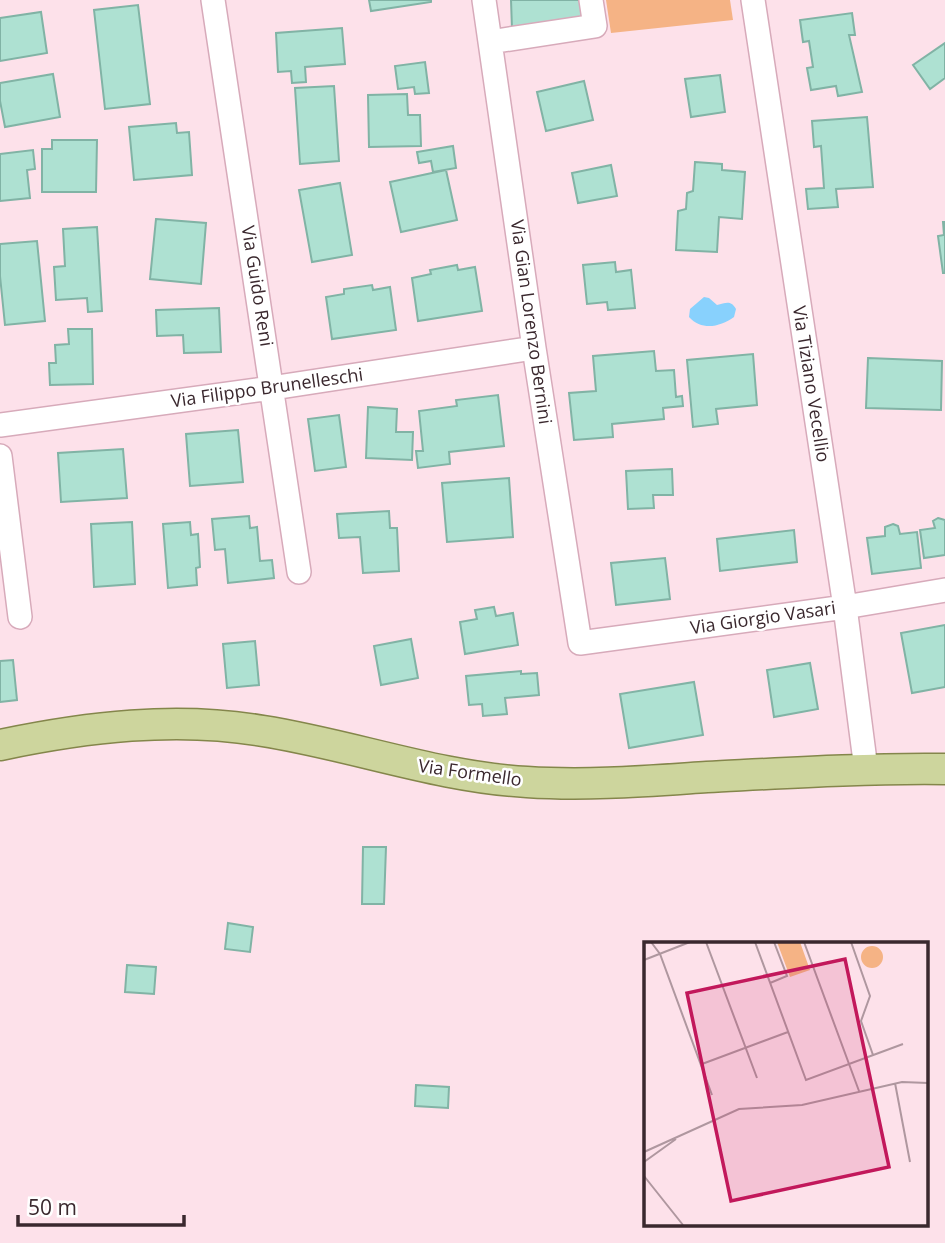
<svg xmlns="http://www.w3.org/2000/svg" width="945" height="1243" font-family="'Open Sans',sans-serif">
	<rect width="100%" height="100%" fill="#fde1ea"/>
	<path fill="#f5b385" d="M606 0H730L733 20 611 33Z"/>
	<path fill="#88d1fd" d="M704 297 709 298 717 305C725 304 730 299 736 309L734 317C720 327 702 331 689 317L690 309Z"/>
	<path fill="#aee1d2" stroke="#81b3a5" stroke-width="2" d="M369 0H431V2L371 11Z
		M511 0H580L584 20 512 29Z
		M138 5 150 104 105 109 94 10Z
		M41 12 47 53 0 61V18Z
		M852 13 855 35H849L862 92 838 96 836 86 811 90 807 68 813 67 809 41 803 42 800 20Z
		M342 28 345 64 305 67 306 82 292 83 291 71 278 72 276 33Z
		M945 43V78L930 89 913 65Z
		M425 62 429 93 415 94 414 87 398 89 395 66Z
		M53 74 60 117 5 127 0 101V83Z
		M720 75 725 112 691 117 685 79Z
		M584 81 593 120 546 131 537 92Z
		M334 86 339 161 300 164 295 88Z
		M407 94 408 115H420L421 146 369 147 368 95Z
		M867 117 873 187 836 189 838 207 808 209 806 189 824 188 821 146 814 147 812 121Z
		M176 123 177 133 189 132 192 175 134 180 129 127Z
		M52 140H97L96 192H42V149H52Z
		M453 146 456 168 433 172 431 161 419 163 417 152Z
		M33 150 35 169 27 170 30 198 0 201V154Z
		M695 162 722 164V170L745 172 742 219 719 217 717 252 676 250 678 211 686 209 687 193 693 191Z
		M611 165 617 196 578 203 572 173Z
		M446 170 457 220 401 232 390 182Z
		M340 183 352 255 312 262 299 190Z
		M156 219 206 223 201 284 150 279Z
		M943 222H945V273H943L938 236 944 235Z
		M97 227 102 311 88 312 87 298 56 300 54 267 65 266 63 229Z
		M37 241 45 321 5 325 0 276V244Z
		M615 262 616 272 631 270 635 308 608 310 607 302 587 304 583 265Z
		M457 265 458 270 475 267 482 311 418 321 412 278 431 274 430 270Z
		M372 285 373 290 390 287 396 330 332 339 326 297 344 294V289Z
		M219 308 221 352 184 353 183 335 157 336 156 310Z
		M68 329H92L93 384 50 385 49 363H56L55 345 69 344Z
		M654 351 656 371 674 370 676 397 682 396 683 406 663 408 664 419 612 424 613 437 574 440 569 393 596 391 593 356Z
		M753 354 757 405 716 409 718 424 693 427 687 360Z
		M868 358 942 361 941 410 866 408Z
		M498 395 504 446 449 452 450 464 418 468 416 451H423L419 411 457 406 456 400Z
		M368 407 397 409 396 432H413L412 460 366 458Z
		M339 415 346 467 315 471 308 419Z
		M238 430 243 482 190 486 186 434Z
		M123 449 127 498 61 502 58 453Z
		M672 469 673 495H653L654 508 628 509 626 471Z
		M509 478 513 537 447 542 442 483Z
		M389 511 390 528H397L399 571 363 573 360 537 339 538 337 514Z
		M249 516 250 528 257 527 260 561 272 560 274 578 228 583 225 549 215 550 212 519Z
		M938 518 945 520V555L924 558 920 530 935 528 933 521Z
		M132 522 135 584 94 587 91 524Z
		M190 522 191 535 198 534 200 567 196 568 197 585 168 588 163 524Z
		M893 524 898 526 900 534 917 532 921 568 872 574 867 538 885 536V527Z
		M794 530 797 562 720 571 717 539Z
		M665 558 670 599 616 605 611 563Z
		M494 607 496 616 513 613 518 645 465 654 460 622 477 619 475 610Z
		M945 625V687L912 693 901 633Z
		M411 639 418 678 381 685 374 646Z
		M255 641 259 685 227 688 223 644Z
		M13 660 17 700 0 702V661Z
		M810 663 818 709 774 717 767 670Z
		M521 671V674L537 673 539 695 505 698 507 714 483 716 482 704 469 705 466 676Z
		M694 682 703 735 629 748 620 694Z
		M363 847H386L384 904H362Z
		M228 923 253 927 250 952 225 949Z
		M127 965 156 967 154 994 125 992Z
		M416 1085 449 1087 448 1108 415 1106Z"/>
	<g fill="none" stroke-linecap="round" stroke-linejoin="round">
		<g stroke="#d7aaba" stroke-width="26">
			<path id="minor" d="M213 0 299 572
				M484 0 534 348 580 643 845 607 945 590
				M753 0 845 607 866 769
				M490 42 595 26 591 0
				M0 425 272 388 534 348
				M0 456 20 617"/>
		</g>
		<g stroke="#84864b" stroke-width="33">
			<path id="major" d="M0 745C86 727 176 716 263 731 352 745 437 777 527 782 587 786 647 781 707 777 786 773 865 768 945 769"/>
		</g>
		<use href="#minor" stroke="#fff" stroke-width="23"/>
		<use href="#major" stroke="#cdd59d" stroke-width="30"/>
	</g>
	<g text-anchor="middle" stroke-width="5" stroke-linejoin="round" paint-order="stroke">
		<g font-size="18" fill="#3a282e" stroke="#fff">
			<text transform="translate(257 286) rotate(81)" y="6">Via Guido Reni</text>
			<text transform="translate(531 322) rotate(82)" y="6">Via Gian Lorenzo Bernini</text>
			<text transform="translate(811 384) rotate(81)" y="6">Via Tiziano Vecellio</text>
			<text transform="translate(267 388) rotate(-8)" y="6">Via Filippo Brunelleschi</text>
			<text transform="translate(763 618) rotate(-8)" y="6">Via Giorgio Vasari</text>
			<text transform="translate(470 773) rotate(8)" y="6">Via Formello</text>
		</g>
	</g>
	<g transform="translate(644 942)">
		<rect width="284" height="284" fill="#fde1ea"/>
		<path d="M133 0H156L166 28 146 35ZM217 15a11 11 0 1 1 22 0a11 11 0 1 1-22 0Z" fill="#f5b385"/>
		<path fill="none" stroke="#af979f" stroke-width="2" d="M7 0 16 12 68 153M62 0 113 136M111 0 162 138 259 102M160 0 215 149M207 0 226 54 217 79 229 113M0 18 46 0M126 41 143 34 130 0M58 122 144 90M251 141 266 220M0 210 95 167 158 163 258 140 284 141M0 220 32 197M0 234 39 283"/>
		<path fill="#c2185b" fill-opacity="0.15" stroke="#c2185b" stroke-width="3.5" d="M201 17 245 225 87 259 43 51Z"/>
		<rect width="284" height="284" fill="none" stroke="#3a282e" stroke-width="3.5"/>
	</g>
	<path d="M18 1215v10h166v-10" fill="none" stroke="#3a282e" stroke-width="3.5"/>
	<text x="28" y="1215" font-size="21" fill="#3a282e" stroke="#ffffff" stroke-width="5" paint-order="stroke">50 m</text>
</svg>
